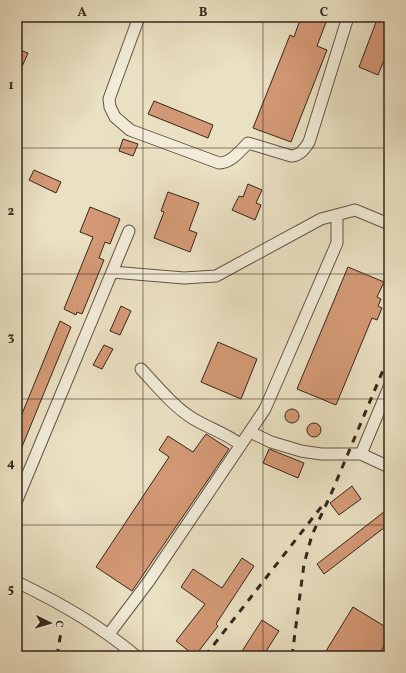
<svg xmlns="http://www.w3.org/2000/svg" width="406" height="673" font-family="Vollkorn,serif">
	<rect width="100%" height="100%" fill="#eae0c2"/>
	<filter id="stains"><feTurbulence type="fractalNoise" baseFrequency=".005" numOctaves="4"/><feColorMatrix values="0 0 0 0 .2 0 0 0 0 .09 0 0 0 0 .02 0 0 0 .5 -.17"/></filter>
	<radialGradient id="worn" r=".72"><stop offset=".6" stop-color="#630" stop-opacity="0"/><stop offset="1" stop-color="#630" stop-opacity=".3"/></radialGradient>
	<path fill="#d49976" stroke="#35261a" d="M301 17H328L317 46 327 50 291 142 253 128 290 35 294 37Z
		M378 17H389V48L378 75 359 67Z
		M17 49 28 53 17 78Z
		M154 101 213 125 208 138 148 114Z
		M123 139 138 144 133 156 119 151Z
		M34 170 61 182 56 193 29 180Z
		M248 184 262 190 256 203 261 205 255 220 232 210 239 196 243 197Z
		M168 192 199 203 189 230 197 233 190 252 154 238 164 212 161 211Z
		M90 207 120 219 110 244 105 242 99 258 104 260 82 314 77 312 76 315 64 309 93 237 80 232Z
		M348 267 384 282 377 297 381 299 378 306 382 308 377 320 372 318 336 405 297 389Z
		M121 306 131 311 120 335 110 331Z
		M60 321 71 327 17 459V426Z
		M218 342 257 359 241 399 201 382Z
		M104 345 113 349 102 369 93 365Z
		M285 416a7 7 0 1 1 14 0a7 7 0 1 1-14 0Z
		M307 430a7 7 0 1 1 14 0a7 7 0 1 1-14 0Z
		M206 434 229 449 132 591 96 567 169 457 159 450 168 436 193 452Z
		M269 449 304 463 298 478 263 463Z
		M352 486 361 499 339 515 330 503Z
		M389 508V524L324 574 317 564Z
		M242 558 254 566 216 624 218 626 195 656 176 641 205 604 181 587 193 569 222 588Z
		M353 607 389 629V638L378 656H323Z
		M262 620 279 631 263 656H239Z"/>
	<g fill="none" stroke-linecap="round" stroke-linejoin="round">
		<g stroke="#625444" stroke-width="13">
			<path id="minor" d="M139 17 109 99 110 107 115 117 130 130 219 163C231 163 240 151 248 143L291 156C300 156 305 149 309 142L348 17
				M112 272 184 278 216 276 321 219 355 210 389 224
				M141 369C157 386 173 406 192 418 208 428 226 433 241 445
				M250 432 271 442 301 451 321 454H361L389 467
				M361 454 389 387
				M17 500 129 231
				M17 582C60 603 99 625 136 656
				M109 634 149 581 265 409 337 243V215"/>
		</g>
		<use href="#minor" stroke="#f1ebd7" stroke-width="11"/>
		<path stroke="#35261a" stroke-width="3" stroke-dasharray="7 7" stroke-linecap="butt" d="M57 656 61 632
			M205 656 322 506
			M292 656 304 564 312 535 331 494 389 356"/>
	</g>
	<path fill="none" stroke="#35261a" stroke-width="1" stroke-opacity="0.55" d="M143 17V656M263 17V656M17 148H389M17 274H389M17 399H389M17 525H389"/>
	<rect width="406" height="673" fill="none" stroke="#eae0c2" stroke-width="44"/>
	<g transform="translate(50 623) rotate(95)" stroke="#f1ebd7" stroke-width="3" paint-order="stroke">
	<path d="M0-3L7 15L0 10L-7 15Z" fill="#35261a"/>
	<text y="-6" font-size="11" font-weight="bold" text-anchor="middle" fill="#35261a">С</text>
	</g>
	<rect x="22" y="22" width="362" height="629" fill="none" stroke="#35261a" stroke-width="1.5"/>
	<g font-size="13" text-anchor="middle" font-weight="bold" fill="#35261a">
		<text x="82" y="16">A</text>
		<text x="203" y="16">B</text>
		<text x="324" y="16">C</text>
		<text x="11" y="89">1</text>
		<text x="11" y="215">2</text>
		<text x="11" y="341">3</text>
		<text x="11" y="467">4</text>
		<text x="11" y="593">5</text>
	</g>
	<rect width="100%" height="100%" filter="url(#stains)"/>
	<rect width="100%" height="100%" fill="url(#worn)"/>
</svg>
